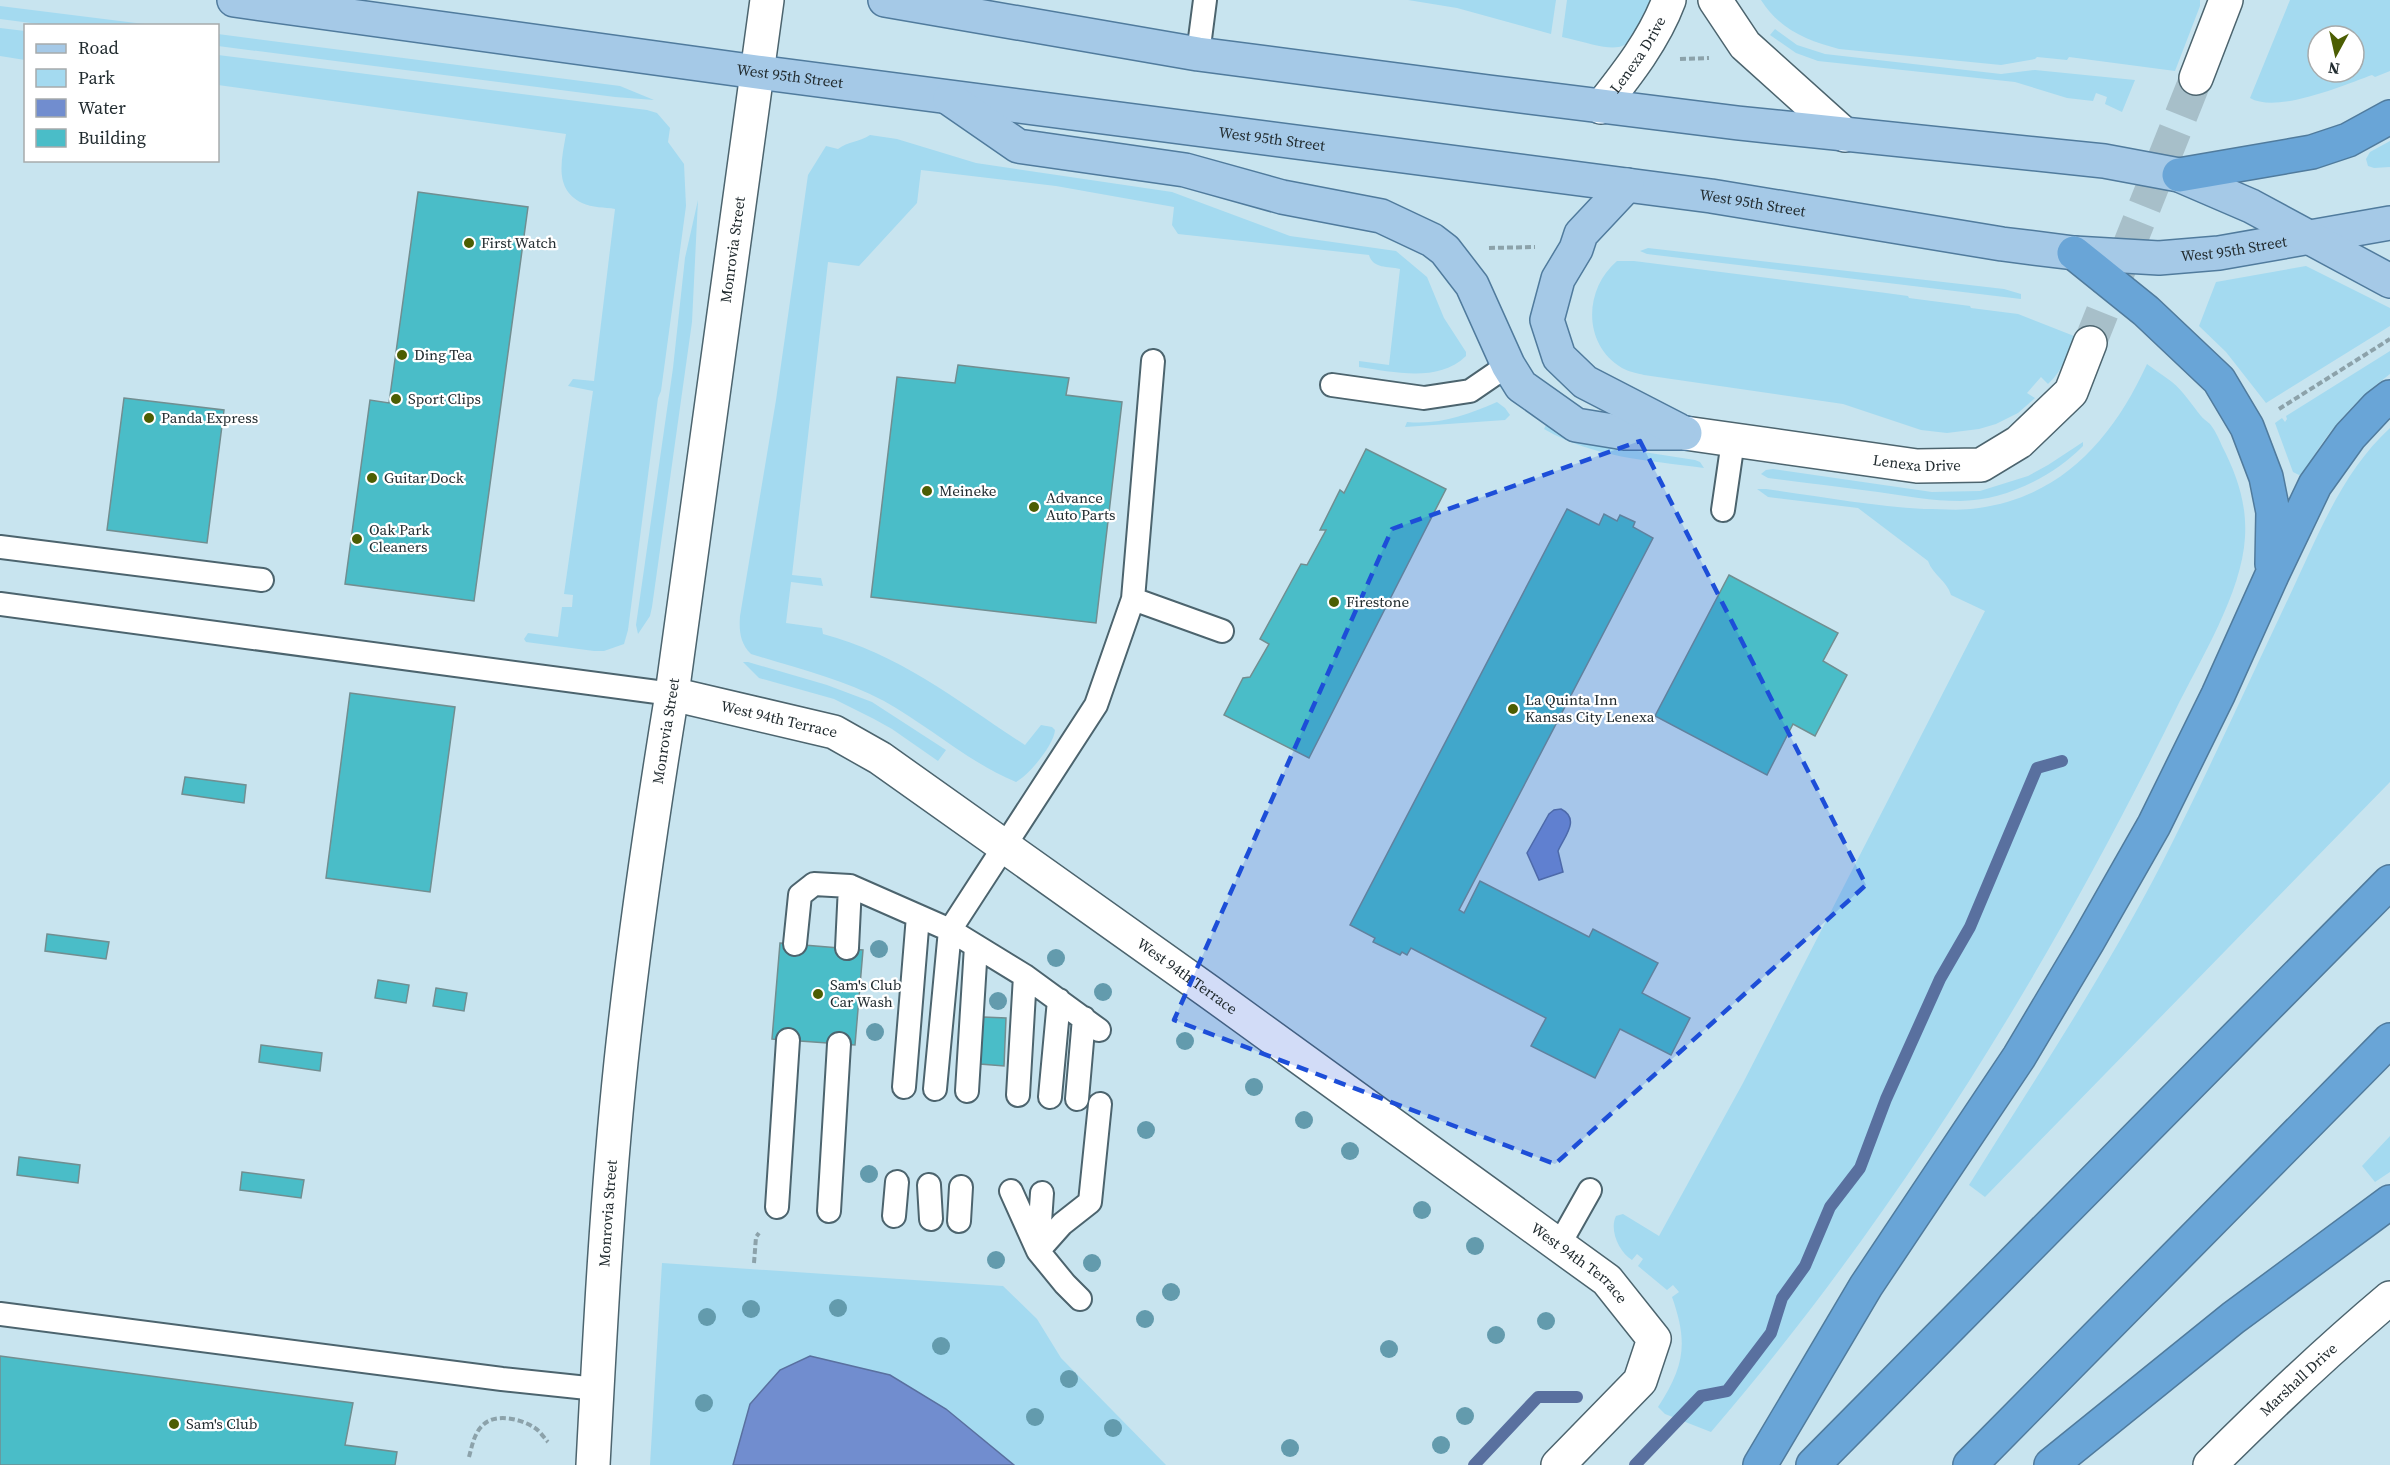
<svg xmlns="http://www.w3.org/2000/svg" width="2390" height="1465" font-family="'Source Serif 4',serif">
	<rect width="100%" height="100%" fill="#c8e4ef"/>
	<path fill="#a4daf0" fill-rule="evenodd" d="M1408 0H1556L1551 34 1457 8Z
		M1567 0H1660C1625 59 1625 52 1562 37Z
		M1761 0H2200V6L2175 71 2069 57 2067 60 2037 57 2035 59 2001 65 1839 49C1807 41 1779 29 1761 0Z
		M2290 0H2390V71L2375 77 2372 75C2344 85 2277 114 2250 98ZM2318 36H2354V72H2318Z
		M0 6 152 25 54 26 0 19Z
		M0 28 25 31V60L0 56Z
		M1775 29 1797 45 1825 54 2001 74 2035 70 2135 80 2122 112 2105 104 2107 97 2096 93 2093 101 2067 98 2015 82 1818 61 1796 53 1770 35Z
		M218 34 620 86 654 100 615 97 218 46Z
		M218 55 647 110 657 113 670 128 668 142 684 164 686 206 661 391 658 398 628 630 624 644 604 651H594L526 642 524 639 528 633 558 637 562 607H572L573 595 564 594 593 391 568 386 573 379 594 381 615 209C605 207 592 208 582 203 553 189 562 159 566 134L218 85Z
		M870 135 897 139 976 163 1172 192 1290 236 1396 251 1427 277 1444 318 1466 352V356C1438 383 1394 372 1359 367V361L1389 365 1400 269C1388 266 1373 269 1369 255L1178 234 1172 225 1174 207 1056 186 921 170 917 203 859 266 828 262 792 575 821 578 823 586 791 582 786 623 822 628 823 634C900 654 960 703 1025 745L1041 725 1052 727 1055 730C1054 745 1029 775 1016 782 968 762 929 726 884 701 842 679 796 668 751 654 740 643 739 631 740 616L776 400 808 175 826 146 838 149C848 141 860 142 870 135Z
		M2390 141V167L2374 168 2368 166 2366 159 2370 152Z
		M698 200 692 322 652 607 650 616 638 634 636 625 673 368 685 258Z
		M1648 248 2004 289 2021 294V299L1647 254 1640 251Z
		M1617 261H1634L1886 293 1908 296 1909 298 1970 306 1971 308 2018 314 2074 336C2068 354 2063 370 2048 384L2041 377 2027 393 2035 398 2018 413 1996 424 1979 429 1947 433 1921 430 1843 404 1644 375C1637 373 1629 372 1622 368 1582 344 1584 289 1617 261Z
		M2306 266 2390 308V326L2266 403 2226 352 2199 326 2216 282Z
		M2390 351V374C2354 401 2325 433 2304 473L2299 475 2293 472 2275 423 2282 418 2285 422 2287 419 2286 416Z
		M2147 364C2155 370 2164 376 2172 382 2183 391 2192 405 2201 416 2203 419 2207 421 2210 424 2215 430 2219 439 2222 446 2237 475 2247 504 2245 537 2242 593 2200 660 2175 711 2049 968 1898 1214 1711 1432L1665 1414 1658 1407C1685 1366 1688 1342 1672 1297L1679 1292 1673 1285 1667 1290 1638 1266 1643 1259 1637 1254 1632 1260C1619 1252 1609 1230 1616 1216L1623 1214 1659 1236 1743 1083 1985 611 1951 595C1947 581 1933 575 1928 561L1858 508 1768 497 1757 489H1766C1818 496 1871 506 1924 509 1942 509 1961 511 1979 508 2063 496 2113 438 2147 364Z
		M1497 402 1505 408 1510 415 1505 420 1405 427 1407 422C1440 425 1467 415 1497 402Z
		M1546 425 1555 426 1592 444 1695 460 1700 462 1704 468C1646 460 1595 458 1544 429Z
		M2390 428V782L1985 1197 1969 1185C2035 1079 2105 974 2162 863 2206 776 2247 686 2289 597 2317 538 2341 473 2390 428Z
		M2083 442V446C2053 477 2004 501 1960 501 1932 501 1905 496 1878 492 1841 487 1805 483 1768 478L1761 474 1766 470 1773 469 1932 492 1980 491 2028 476 2048 465Z
		M743 662H748L827 685 872 702 946 750 938 761 892 729 874 719 834 699 759 678Z
		M2390 1136V1172L2375 1182 2362 1166Z
		M662 1263 1003 1286 1037 1319 1061 1358 1166 1465H650Z"/>
	<path fill="#718dcf" stroke="#59709f" stroke-width="1.5" d="M1561 809C1581 819 1564 837 1558 851L1563 872 1539 880 1527 853 1549 814 1554 810Z
		M810 1356 890 1375 946 1409 1014 1465H733L750 1404 780 1370Z"/>
	<g fill="none" stroke-linecap="round" stroke-linejoin="round">
		<path stroke="#59709f" stroke-width="12" d="M1474 1465 1538 1397H1577
			M1635 1465 1701 1396 1727 1391 1771 1333 1782 1298 1805 1266 1830 1207 1860 1168 1886 1099 1940 979 1970 927 2037 768 2062 761"/>
	</g>
	<path fill="#4abdc8" stroke="#718e91" stroke-width="1.5" d="M418 192 528 207 474 601 345 584 370 400 389 403Z
		M958 365 1069 378 1066 395 1122 402 1096 623 871 597 897 377 955 383Z
		M124 398 224 410 207 543 107 530Z
		M1366 449 1446 489 1309 758 1224 715 1243 678 1250 677 1269 644 1260 639 1301 564 1307 565 1326 530H1320L1340 490 1344 493Z
		M1567 509 1599 525 1604 514 1617 521 1620 515 1635 522 1633 527 1653 538 1459 910 1464 913 1480 881 1589 937 1593 929 1658 963 1642 993 1690 1018 1671 1055 1620 1029 1595 1078 1531 1046 1546 1018 1411 948 1407 955 1402 952 1400 955 1373 942 1375 938 1350 925Z
		M1729 575 1838 633 1823 661 1847 675 1815 736 1793 724 1767 775 1655 716Z
		M350 693 455 707 430 892 326 878Z
		M185 777 246 785 244 803 182 794Z
		M47 934 109 942 106 959 45 951Z
		M780 943 863 950 855 1045 772 1039Z
		M378 980 409 985 406 1003 375 998Z
		M436 988 467 993 464 1011 433 1006Z
		M983 1017 1006 1018 1004 1066 980 1064Z
		M261 1045 322 1053 320 1071 259 1062Z
		M19 1157 80 1165 78 1183 17 1175Z
		M242 1172 304 1180 301 1198 240 1190Z
		M0 1356 353 1403 345 1445 397 1452 395 1465H0Z"/>
	<g fill="none" stroke-linecap="round" stroke-linejoin="round">
		<path stroke="#a7bfc9" stroke-width="33" stroke-dasharray="33 16" stroke-linecap="butt" d="M2090 343 2196 78"/>
		<g stroke="#4c646e" stroke-width="26">
			<path id="service" d="M1198 54 1205 0
				M1332 385 1424 398 1470 391 1508 365
				M1723 510 1733 441
				M0 547 262 580
				M1133 599 1222 631
				M0 604 672 694
				M795 944 800 895 814 884 850 886
				M847 948 850 886 950 930 1025 976 1099 1030
				M904 1087 918 916
				M935 1089 950 930 1096 705 1133 599 1153 361
				M967 1091 976 946
				M1018 1095 1025 976
				M1050 1097 1059 1000
				M1077 1099 1084 1018
				M929 1185 931 1219
				M1011 1191 1038 1251 1062 1224 1090 1202 1100 1104
				M1042 1193 1038 1251 1065 1284 1080 1299
				M777 1207 788 1040
				M829 1211 839 1044
				M894 1216 897 1182
				M959 1221 961 1187
				M1559 1245 1590 1190
				M0 1314 502 1379 597 1389"/>
		</g>
		<g stroke="#4c646e" stroke-width="36">
			<g id="minor">
				<path d="M1715 0 1745 45 1845 135"/>
				<path d="M2196 78 2226 0"/>
				<path id="s1" d="M1601 107C1627 74 1654 40 1669 0"/>
				<path id="s2" d="M1685 433 1917 466 1981 465 2019 442 2071 392 2090 343"/>
				<path id="s3" d="M672 694 834 732 880 758 1208 991 1607 1280 1654 1339 1640 1381 1558 1465"/>
				<path id="s4" d="M593 1465C600 1331 607 1196 621 1062 634 939 652 816 672 694L767 0"/>
			</g>
		</g>
		<g stroke="#4c646e" stroke-width="36">
			<g id="tertiary">
				<path id="s5" d="M2210 1465C2268 1407 2327 1351 2390 1298"/>
			</g>
		</g>
		<g stroke="#507b9d" stroke-width="36">
			<g id="primary">
				<path id="s6" d="M234 0 757 72 1711 196 2002 244 2074 253 2159 258 2219 253 2390 223"/>
				<path d="M885 0 1198 54 1489 92 1738 123 2104 161 2179 175 2251 206 2390 281"/>
				<path d="M950 99 1018 146 1185 170 1282 197 1381 216 1432 240 1445 250 1472 285 1508 365 1521 386 1576 425 1625 433H1685"/>
				<path d="M1627 185 1581 234 1576 249 1558 279 1547 320 1559 357 1585 382 1678 430"/>
			</g>
		</g>
		<g stroke="#507b9d" stroke-width="36">
			<path id="motorway" d="M2179 175 2312 152 2348 140 2390 117
				M2074 253 2146 311 2219 380 2247 427 2266 477 2273 512 2272 564
				M1760 1465 1866 1286 2019 1057 2088 941 2154 825 2218 695 2272 575 2315 485 2350 436 2377 407 2390 397
				M1813 1465 2390 882
				M1970 1465 2390 1040
				M2051 1465 2233 1318 2390 1202"/>
		</g>
		<path stroke="#8ca2aa" stroke-width="4" stroke-dasharray="6 3" stroke-linecap="butt" d="M1680 59 1709 58
			M1489 248 1535 247
			M2279 409 2390 339
			M754 1263 756 1237 759 1233
			M469 1457C472 1446 474 1434 482 1426 494 1412 522 1419 535 1428 540 1431 544 1438 548 1442"/>
		<use href="#service" stroke="#fff" stroke-width="22"/>
		<use href="#minor" stroke="#fff" stroke-width="33"/>
		<use href="#tertiary" stroke="#fff" stroke-width="33"/>
		<use href="#primary" stroke="#a5c9e7" stroke-width="33"/>
		<use href="#motorway" stroke="#69a5d7" stroke-width="33"/>
	</g>
	<g fill="#639bad">
		<circle cx="879" cy="949" r="9"/>
		<circle cx="1056" cy="958" r="9"/>
		<circle cx="1103" cy="992" r="9"/>
		<circle cx="998" cy="1001" r="9"/>
		<circle cx="875" cy="1032" r="9"/>
		<circle cx="1185" cy="1041" r="9"/>
		<circle cx="1254" cy="1087" r="9"/>
		<circle cx="1304" cy="1120" r="9"/>
		<circle cx="1146" cy="1130" r="9"/>
		<circle cx="1350" cy="1151" r="9"/>
		<circle cx="869" cy="1174" r="9"/>
		<circle cx="1422" cy="1210" r="9"/>
		<circle cx="1475" cy="1246" r="9"/>
		<circle cx="996" cy="1260" r="9"/>
		<circle cx="1092" cy="1263" r="9"/>
		<circle cx="1171" cy="1292" r="9"/>
		<circle cx="838" cy="1308" r="9"/>
		<circle cx="751" cy="1309" r="9"/>
		<circle cx="707" cy="1317" r="9"/>
		<circle cx="1145" cy="1319" r="9"/>
		<circle cx="1546" cy="1321" r="9"/>
		<circle cx="1496" cy="1335" r="9"/>
		<circle cx="941" cy="1346" r="9"/>
		<circle cx="1389" cy="1349" r="9"/>
		<circle cx="1069" cy="1379" r="9"/>
		<circle cx="704" cy="1403" r="9"/>
		<circle cx="1465" cy="1416" r="9"/>
		<circle cx="1035" cy="1417" r="9"/>
		<circle cx="1113" cy="1428" r="9"/>
		<circle cx="1441" cy="1445" r="9"/>
		<circle cx="1290" cy="1448" r="9"/>
	</g>
	<path fill="#1d4ed8" fill-opacity="0.2" stroke="#1d4ed8" stroke-width="4.5" stroke-dasharray="12 8" stroke-linejoin="round" d="M1640 441 1866 885 1555 1164 1174 1020 1392 529Z"/>
	<g fill="#4c5e03" stroke="#fff" stroke-width="2">
		<circle cx="469" cy="243" r="6"/>
		<circle cx="402" cy="355" r="6"/>
		<circle cx="396" cy="399" r="6"/>
		<circle cx="149" cy="418" r="6"/>
		<circle cx="372" cy="478" r="6"/>
		<circle cx="927" cy="491" r="6"/>
		<circle cx="1034" cy="507" r="6"/>
		<circle cx="357" cy="539" r="6"/>
		<circle cx="1334" cy="602" r="6"/>
		<circle cx="1513" cy="709" r="6"/>
		<circle cx="818" cy="994" r="6"/>
		<circle cx="174" cy="1424" r="6"/>
	</g>
	<g text-anchor="middle" stroke-width="4.5" stroke-linejoin="round" paint-order="stroke">
		<g font-size="15" fill="#222c30" stroke="#fff">
			<text dy="5" stroke="none"><textPath href="#s1" startOffset="64">Lenexa Drive</textPath></text>
			<text dy="5" stroke="none"><textPath href="#s6" startOffset="561">West 95th Street</textPath></text>
			<text dy="5" stroke="none"><textPath href="#s6" startOffset="1047">West 95th Street</textPath></text>
			<text dy="5" stroke="none"><textPath href="#s6" startOffset="1532">West 95th Street</textPath></text>
			<text dy="5" stroke="none"><textPath href="#s6" startOffset="2018">West 95th Street</textPath></text>
			<text dy="5" stroke="none"><textPath href="#s4" startOffset="1224">Monrovia Street</textPath></text>
			<text dy="5" stroke="none"><textPath href="#s2" startOffset="234">Lenexa Drive</textPath></text>
			<text dy="5" stroke="none"><textPath href="#s3" startOffset="110">West 94th Terrace</textPath></text>
			<text dy="5" stroke="none"><textPath href="#s4" startOffset="738">Monrovia Street</textPath></text>
			<text dy="5" stroke="none"><textPath href="#s3" startOffset="596">West 94th Terrace</textPath></text>
			<text dy="5" stroke="none"><textPath href="#s4" startOffset="252">Monrovia Street</textPath></text>
			<text dy="5" stroke="none"><textPath href="#s3" startOffset="1082">West 94th Terrace</textPath></text>
			<text dy="5" stroke="none"><textPath href="#s5" startOffset="123">Marshall Drive</textPath></text>
		</g>
		<g font-size="15" fill="#222c30" stroke="#fff" text-anchor="start">
			<text x="481" y="248">First Watch</text>
			<text x="414" y="360">Ding Tea</text>
			<text x="408" y="404">Sport Clips</text>
			<text x="161" y="423">Panda Express</text>
			<text x="384" y="483">Guitar Dock</text>
			<text x="939" y="496">Meineke</text>
			<text x="1046" y="503">Advance<tspan x="1046" dy="17">Auto Parts</tspan></text>
			<text x="369" y="535">Oak Park<tspan x="369" dy="17">Cleaners</tspan></text>
			<text x="1346" y="607">Firestone</text>
			<text x="1525" y="705">La Quinta Inn<tspan x="1525" dy="17">Kansas City Lenexa</tspan></text>
			<text x="830" y="990">Sam's Club<tspan x="830" dy="17">Car Wash</tspan></text>
			<text x="186" y="1429">Sam's Club</text>
		</g>
	</g>
	<rect x="24" y="24" width="195" height="138" fill="#ffffff" stroke="#a7abac" stroke-width="1.5"/>
	<rect x="36" y="44" width="30" height="9" fill="#a5c9e7" stroke="#a7abac" stroke-width="1.5"/>
	<text x="78" y="54" font-size="18" fill="#222c30">Road</text>
	<rect x="36" y="69" width="30" height="18" fill="#a4daf0" stroke="#a7abac" stroke-width="1.5"/>
	<text x="78" y="84" font-size="18" fill="#222c30">Park</text>
	<rect x="36" y="99" width="30" height="18" fill="#718dcf" stroke="#a7abac" stroke-width="1.5"/>
	<text x="78" y="114" font-size="18" fill="#222c30">Water</text>
	<rect x="36" y="129" width="30" height="18" fill="#4abdc8" stroke="#a7abac" stroke-width="1.5"/>
	<text x="78" y="144" font-size="18" fill="#222c30">Building</text>
	<g transform="translate(2336 54) rotate(188)"><circle r="28" fill="#ffffff" stroke="#a7abac" stroke-width="1.5"/>
	<path d="M0-4.5L10 22L0 15L-10 22Z" fill="#4c5e03"/>
	<text y="-9" font-size="16" font-weight="bold" text-anchor="middle" fill="#222c30">N</text>
	</g>
</svg>
